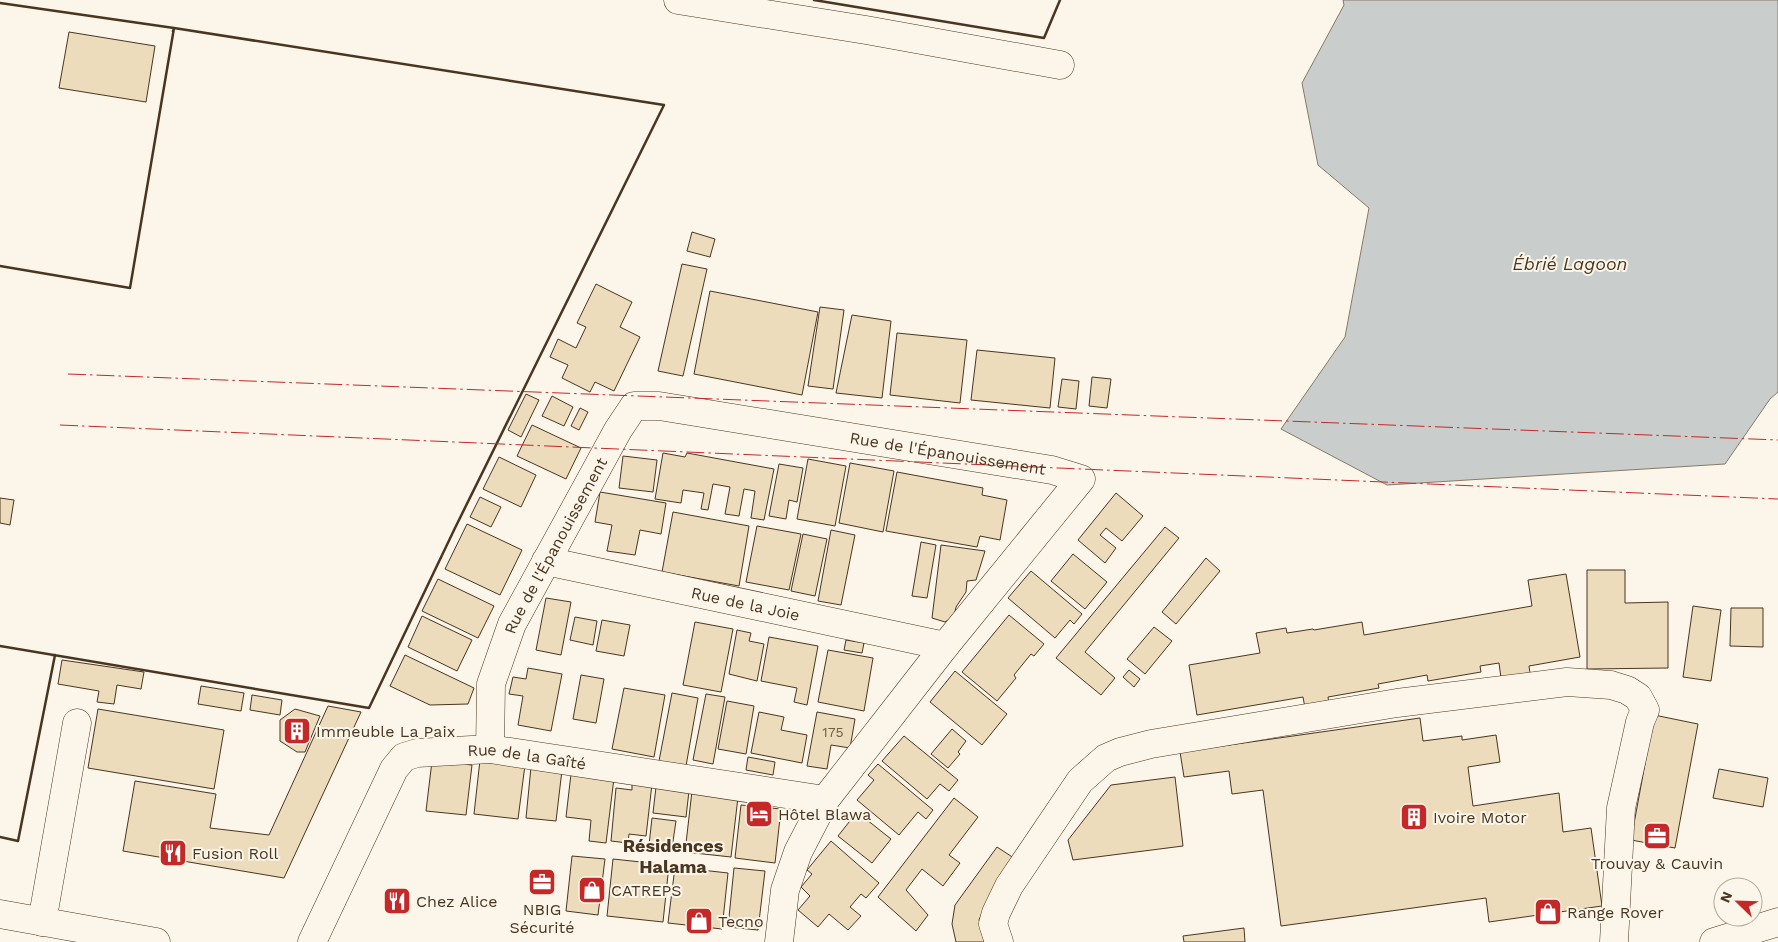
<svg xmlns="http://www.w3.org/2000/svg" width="1778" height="942" font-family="'Work Sans',sans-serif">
	<rect width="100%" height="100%" fill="#fbf6e9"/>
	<path fill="#c9cecd" stroke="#887966" d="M1343 0H1778V392L1770 399 1725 464 1387 485 1281 429 1345 337 1369 208 1318 165 1302 83 1344 5Z"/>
	<path fill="#ecdcbc" stroke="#4a3520" d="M69 32 155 46 146 102 59 88Z
		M692 232 715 239 710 257 687 251Z
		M682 264 707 269 683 376 658 371Z
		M596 284 632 302 620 327 640 337 614 391 595 382 590 392 562 378 568 365 550 357 558 339 576 348 586 327 577 323Z
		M710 291 818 312 802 395 694 374Z
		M820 307 844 310 833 389 808 386Z
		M852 315 891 321 882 398 836 393Z
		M897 333 967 340 960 403 890 395Z
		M977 350 1055 358 1050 408 971 400Z
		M1092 377 1111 379 1107 408 1089 406Z
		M1062 379 1079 381 1076 409 1058 407Z
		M526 394 539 400 521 437 508 430Z
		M552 396 573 407 564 426 542 416Z
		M580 408 588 412 579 430 571 426Z
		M532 425 581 448 566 479 517 456Z
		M663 453 685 457 687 453 774 469 764 520 751 518 755 491 744 489 739 516 725 514 730 487 713 484 708 510 701 509 704 493 683 490 681 503 655 499Z
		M623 456 657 460 653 492 619 488Z
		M499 457 536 475 521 507 483 489Z
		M808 459 846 466 835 526 797 519Z
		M850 463 894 471 883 532 839 523Z
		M779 464 803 468 797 502 789 500 786 519 769 516Z
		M897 472 983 488 982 495 1007 500 1000 540 980 536 977 547 886 531Z
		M600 492 666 503 661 534 640 530 635 555 607 551 612 525 595 522Z
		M1116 493 1143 516 1122 541 1106 528 1100 535 1116 548 1105 563 1078 540Z
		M480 497 501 507 491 527 470 517Z
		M0 498 14 500 10 525 0 523Z
		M673 512 749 526 739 586 662 572Z
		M467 524 522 550 500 595 445 569Z
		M757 526 801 534 789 590 746 582Z
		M1165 527 1179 538 1085 652 1115 678 1101 695 1056 658Z
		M831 530 855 535 841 605 818 601Z
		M803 534 827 539 815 596 791 591Z
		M921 542 936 545 927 598 912 596Z
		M941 545 985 551 976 580 967 581 966 592 956 607 954 616 945 622 932 618Z
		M1073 554 1107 582 1085 609 1051 581Z
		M1206 558 1220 571 1176 624 1162 612Z
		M1587 570H1625V603L1668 602V668L1587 669Z
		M1031 571 1082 614 1074 624 1070 620 1055 638 1008 598Z
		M1566 574 1580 657 1529 666 1530 673 1501 678 1499 663 1480 666 1481 672 1428 681 1427 675 1378 684 1379 688 1328 697 1329 704 1305 708 1303 697 1197 715 1189 665 1260 653 1256 633 1286 628 1287 633 1313 629 1314 630 1362 622 1364 635 1532 606 1528 580Z
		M438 579 494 606 478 638 422 611Z
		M546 598 571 602 561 655 536 650Z
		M1693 606 1721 610 1711 681 1683 677Z
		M1731 608H1763V647L1730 646Z
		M1009 615 1044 644 1034 656 1031 654 1014 675 1016 678 997 701 962 672Z
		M422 616 472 640 457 671 408 647Z
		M575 617 597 621 593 645 570 640Z
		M602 620 630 625 624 656 596 651Z
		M695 622 733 629 721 692 683 685Z
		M1154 627 1172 641 1145 674 1127 659Z
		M737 630 751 633 749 641 764 644 757 681 729 674Z
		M769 637 818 646 807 705 794 702 797 688 761 681Z
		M846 640 864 643 862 653 844 650Z
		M828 650 873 658 864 711 818 702Z
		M405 655 474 688 468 704 430 705 390 686Z
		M62 660 144 672 141 689 117 685 114 704 97 702 99 691 58 684Z
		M528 668 562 674 551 731 518 725 523 696 509 694 513 677 526 679Z
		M1129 670 1140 679 1134 687 1123 677Z
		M955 671 1007 714 982 745 930 702Z
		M581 675 604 679 596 723 573 719Z
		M201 686 244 693 241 711 198 704Z
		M624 688 665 695 654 757 612 749Z
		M672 693 698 698 686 766 659 761Z
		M706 694 725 697 713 764 693 760Z
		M252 695 282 700 280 715 250 710Z
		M727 701 754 706 746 754 718 749Z
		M328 706 361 712 284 878 123 851 135 781 216 794 210 828 269 835Z
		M98 709 224 730 214 789 88 768Z
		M295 709 320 716 305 752H297L280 741V720Z
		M759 712 784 717 781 730 807 735 802 763 751 753Z
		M817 712 855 719 850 748 831 745 827 769 807 766Z
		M1654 715 1698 724 1675 848 1631 840Z
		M1420 718 1423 741 1462 736V740L1496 735 1500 762 1468 767 1473 806 1559 793 1563 832 1591 828 1602 906 1489 922 1486 898 1281 926 1263 790 1232 794 1229 771 1184 777 1180 752Z
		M952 729 966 741 958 752 960 754 948 768 931 754Z
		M904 736 958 780 949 791 940 784 927 799 882 761Z
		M748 757 775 762 773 775 746 770Z
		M480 760 525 765 518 819 474 814Z
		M432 761 472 765 466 815 426 811Z
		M878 764 933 810 926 819 918 812 899 835 857 800 874 780 868 775Z
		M531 767 562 770 556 821 526 818Z
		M1719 769 1768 778 1763 807 1713 798Z
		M571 774 614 778 606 843 589 841 591 820 566 817Z
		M1175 777 1183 846 1073 860 1068 840 1111 785Z
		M632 781 652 784 646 836 629 834 628 843 611 841 616 788 632 790Z
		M656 787 689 791 686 817 653 813Z
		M692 791 738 797 731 857 685 852Z
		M954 798 978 817 949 855 960 863 943 886 922 869 906 890 928 915 916 931 878 897Z
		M741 805 781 809 775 863 735 858Z
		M857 812 891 839 872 863 838 836Z
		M652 818 676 821 672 848 649 845Z
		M831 841 879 883 866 898 861 894 850 907 861 916 848 930 829 914 818 927 798 910 810 896 801 887 812 874 807 870Z
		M997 847 1020 862 982 913 979 920 987 942H956L952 924 955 905Z
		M572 856 605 859 598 915 566 911Z
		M613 859 669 865 663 922 607 916Z
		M675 867 728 873 722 929 668 923Z
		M734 868 765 871 758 930 728 927Z
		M1244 928 1245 942H1184L1183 936Z"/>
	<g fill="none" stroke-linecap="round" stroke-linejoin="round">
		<g stroke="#4a3520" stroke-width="29">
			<g id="minor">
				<path d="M678 0 866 30 1060 65"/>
				<path id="s1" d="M546 561 945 646"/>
				<path id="s2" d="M490 749 491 684 512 624 618 430 634 406H659L1052 470 1081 479 945 646 825 800 798 852 785 890 779 942"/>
				<path d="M0 914 156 942"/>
				<path d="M42 922 77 723"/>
				<path id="s3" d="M312 942 394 769 404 757 417 753 490 749 825 800"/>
				<path d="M999 942 993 924 996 913 1009 886 1080 781 1106 758 1120 752 1151 744 1397 703 1567 682 1611 685 1627 690 1638 697 1645 710 1640 722 1621 808 1614 942"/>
				<path d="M1714 942 1778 922"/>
			</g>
		</g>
		<use href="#minor" stroke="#fbf6e9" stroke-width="28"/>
		<path stroke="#4a3520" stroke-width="2.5" d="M814 0 1044 38 1060 0
			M0 3 174 28 173 31
			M0 266 130 288 174 28 664 105 455 528 369 708 0 646
			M0 837 18 841 55 655H52"/>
		<path stroke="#c62828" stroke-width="1" stroke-dasharray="18 4 2.5 4" stroke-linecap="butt" d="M68 374 1778 440
			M60 425 1778 499"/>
	</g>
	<defs>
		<g id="building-square" transform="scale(1.4375)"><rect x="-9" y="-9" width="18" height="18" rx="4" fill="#c62828" stroke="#fbf6e9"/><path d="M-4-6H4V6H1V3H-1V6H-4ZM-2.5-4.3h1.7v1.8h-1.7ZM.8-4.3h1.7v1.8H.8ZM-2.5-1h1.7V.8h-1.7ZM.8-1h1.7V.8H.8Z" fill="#fff"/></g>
		<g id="hotel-square" transform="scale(1.4375)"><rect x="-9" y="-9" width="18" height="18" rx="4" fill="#c62828" stroke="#fbf6e9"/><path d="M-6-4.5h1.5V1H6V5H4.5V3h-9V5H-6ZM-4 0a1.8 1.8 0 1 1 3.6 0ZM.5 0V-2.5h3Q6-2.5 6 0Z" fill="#fff"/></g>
		<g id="office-square" transform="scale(1.4375)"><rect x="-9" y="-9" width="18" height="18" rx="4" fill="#c62828" stroke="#fbf6e9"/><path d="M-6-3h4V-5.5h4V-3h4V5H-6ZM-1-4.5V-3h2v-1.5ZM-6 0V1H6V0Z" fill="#fff"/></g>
		<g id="restaurant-square" transform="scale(1.4375)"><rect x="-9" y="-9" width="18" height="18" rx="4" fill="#c62828" stroke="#fbf6e9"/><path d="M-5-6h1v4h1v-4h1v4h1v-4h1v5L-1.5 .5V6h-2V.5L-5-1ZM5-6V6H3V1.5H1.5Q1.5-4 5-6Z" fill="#fff"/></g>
		<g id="shop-square" transform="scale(1.4375)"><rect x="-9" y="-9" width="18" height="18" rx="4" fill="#c62828" stroke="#fbf6e9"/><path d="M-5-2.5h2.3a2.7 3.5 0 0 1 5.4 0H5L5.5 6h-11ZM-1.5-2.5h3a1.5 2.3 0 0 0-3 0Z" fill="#fff"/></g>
	</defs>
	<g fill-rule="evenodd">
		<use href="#building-square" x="297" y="731"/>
		<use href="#hotel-square" x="759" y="814"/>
		<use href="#building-square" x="1414" y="817"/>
		<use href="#office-square" x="1657" y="836"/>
		<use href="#restaurant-square" x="173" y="853"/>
		<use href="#office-square" x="542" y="882"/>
		<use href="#shop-square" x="592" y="890"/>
		<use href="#restaurant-square" x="397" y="901"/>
		<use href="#shop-square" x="1548" y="912"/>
		<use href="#shop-square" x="699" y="921"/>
	</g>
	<g text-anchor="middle" stroke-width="4" stroke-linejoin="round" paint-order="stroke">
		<g font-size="14" fill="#725f47">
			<text x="833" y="737">175</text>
		</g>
		<g font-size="16" fill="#4a3520" stroke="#fbf6e9">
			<text dy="6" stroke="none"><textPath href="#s2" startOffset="696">Rue de l'Épanouissement</textPath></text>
			<text dy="6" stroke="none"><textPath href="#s2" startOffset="218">Rue de l'Épanouissement</textPath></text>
			<text dy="6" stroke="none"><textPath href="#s1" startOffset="204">Rue de la Joie</textPath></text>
			<text dy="6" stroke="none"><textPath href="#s3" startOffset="331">Rue de la Gaîté</textPath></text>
		</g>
		<g font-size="16" fill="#4a3520" stroke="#fbf6e9" text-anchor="start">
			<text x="316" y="737">Immeuble La Paix</text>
			<text x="778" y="820">Hôtel Blawa</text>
			<text x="1433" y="823">Ivoire Motor</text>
			<text x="192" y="859">Fusion Roll</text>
			<text x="1657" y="869" text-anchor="middle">Trouvay &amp; Cauvin</text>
			<text x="611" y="896">CATREPS</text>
			<text x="416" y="907">Chez Alice</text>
			<text x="542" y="915" text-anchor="middle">NBIG<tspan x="542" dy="18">Sécurité</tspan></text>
			<text x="1567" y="918">Range Rover</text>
			<text x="718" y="927">Tecno</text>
		</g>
		<g font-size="18" font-style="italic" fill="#4a3520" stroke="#fbf6e9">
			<text x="1570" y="270">Ébrié Lagoon</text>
		</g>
		<g font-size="18" font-weight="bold" fill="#4a3520" stroke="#fbf6e9">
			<text x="673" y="852">Résidences<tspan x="673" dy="21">Halama</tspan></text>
		</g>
	</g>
	<g transform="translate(1738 902) rotate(293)"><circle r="24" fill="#fbf6e9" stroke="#b4a999"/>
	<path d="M0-4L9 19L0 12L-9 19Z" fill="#c62828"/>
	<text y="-8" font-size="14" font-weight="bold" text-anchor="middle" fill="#4a3520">N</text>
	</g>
</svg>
